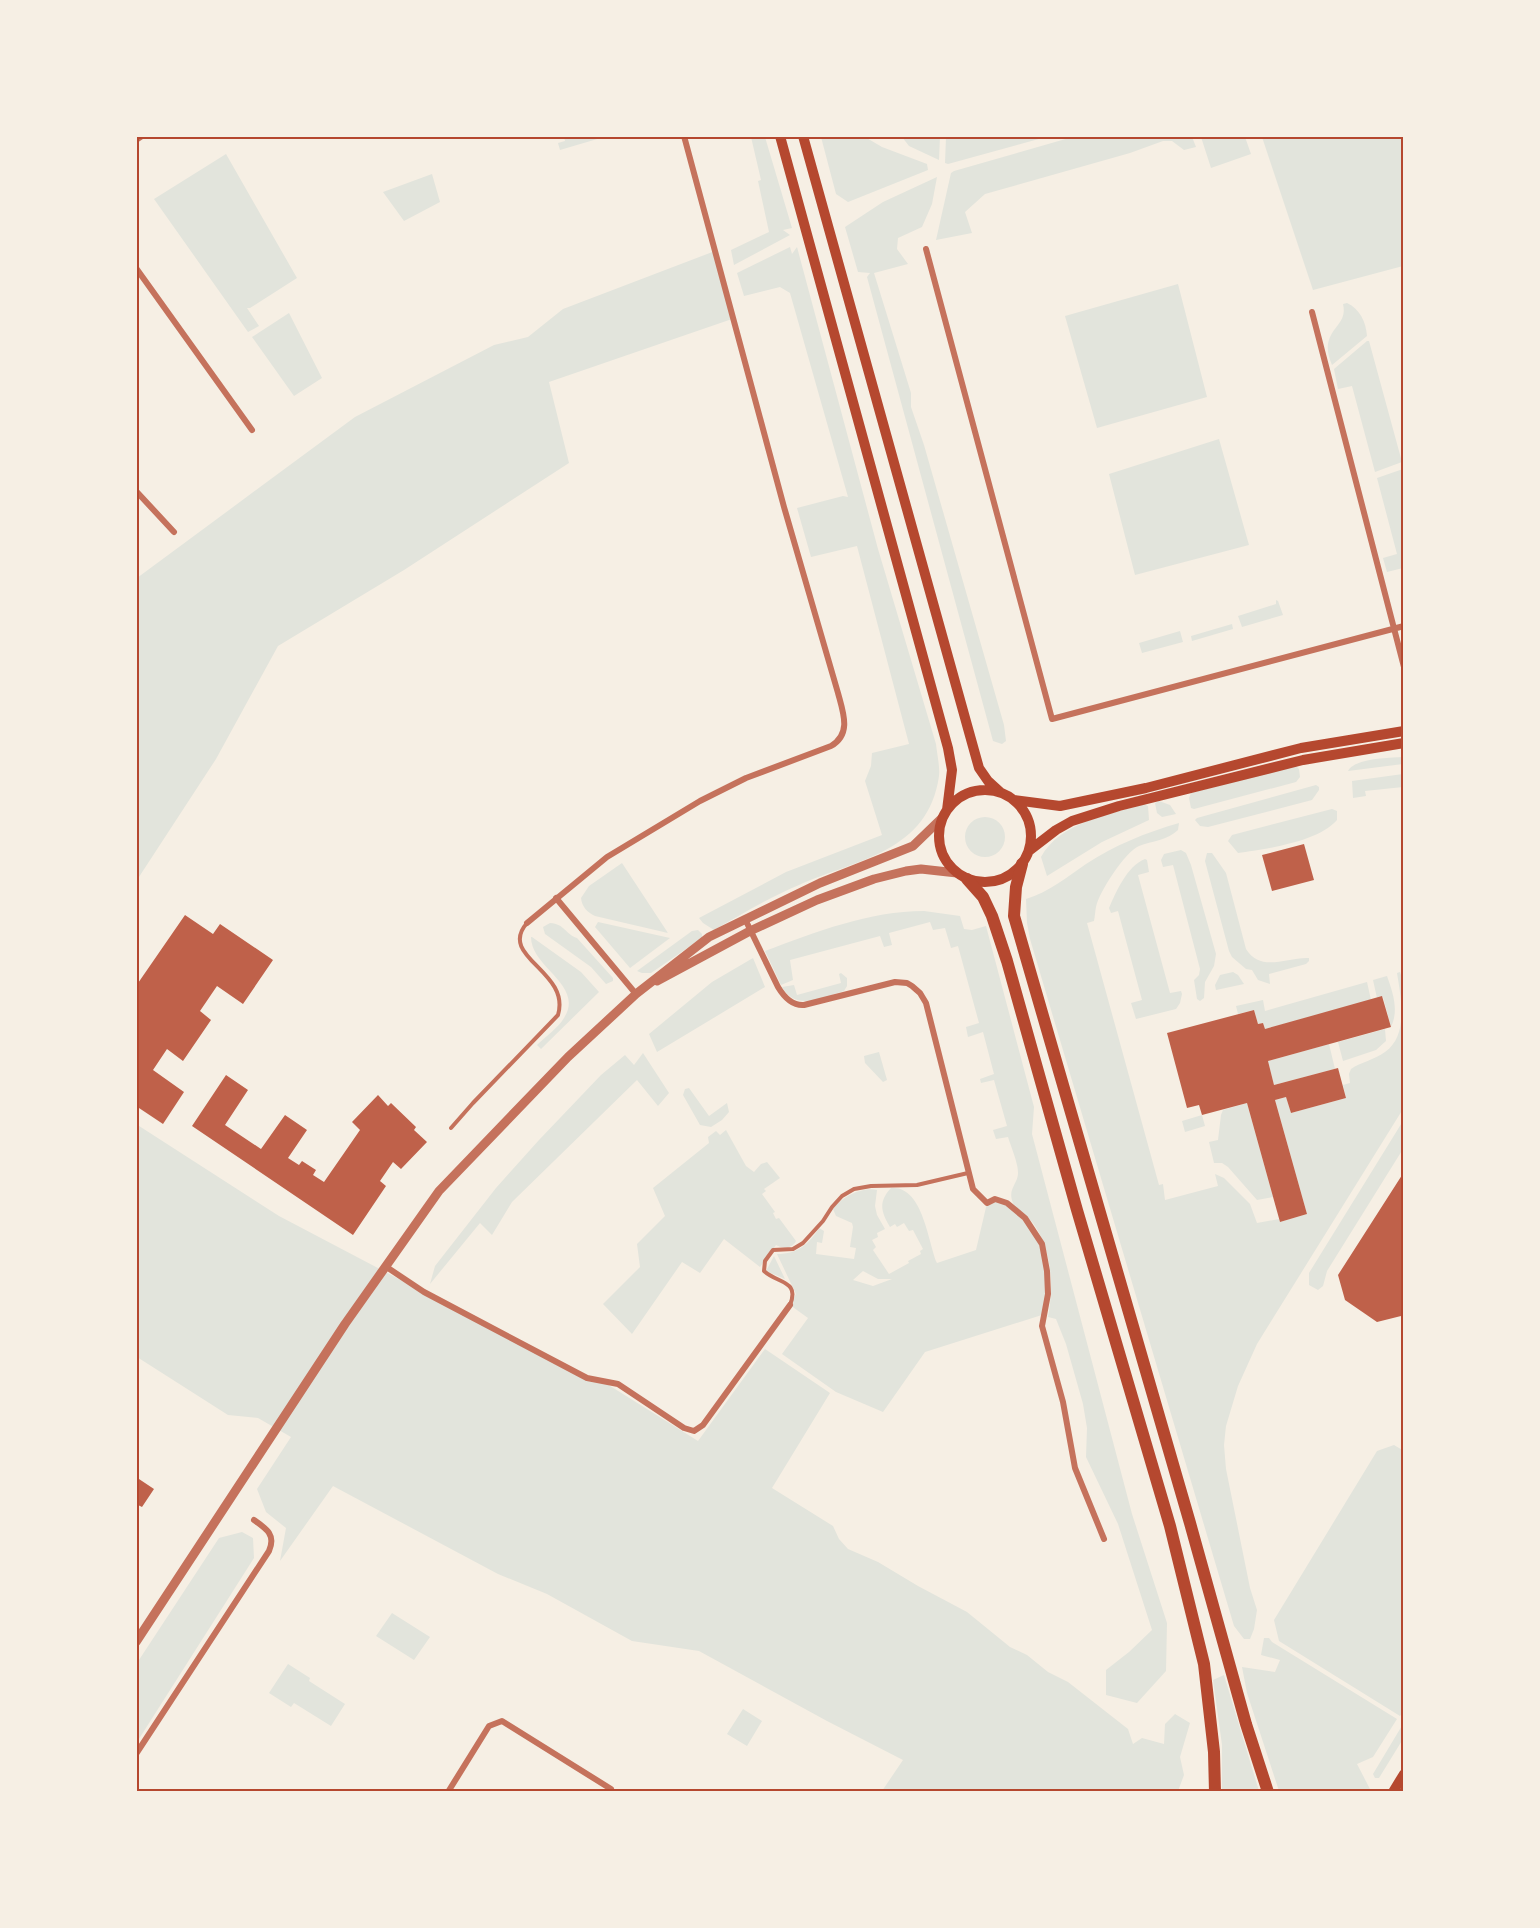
<svg xmlns="http://www.w3.org/2000/svg" width="1540" height="1928" font-family="'Titillium Web',sans-serif">
	<rect width="100%" height="100%" fill="#f6efe4"/>
	<path fill="#e2e4dc" fill-rule="evenodd" d="M1076 136 1192 137 1196 147 1184 150 1172 141H1163L1130 153 985 194 965 212 972 233 936 240 951 173 954 171Z
		M564 137V136L604 137 560 150 558 143 565 141Z
		M751 137H765L792 228 783 230 790 235 734 265 731 250 769 232 758 181 761 180Z
		M821 137H865L882 147 927 164 928 170 848 202 836 194Z
		M902 137H940L939 160 909 146Z
		M946 137V136L1046 137 948 164 945 163Z
		M1201 137H1245L1251 154 1211 168Z
		M1262 137H1403V266L1313 290Z
		M226 154 297 278 250 308H247L259 326 248 332 154 199Z
		M432 174 440 202 404 221 383 192Z
		M937 177 932 204 922 227 898 238 897 249 908 264 874 273 911 393V407L924 445 1004 725 1006 741 1002 744 993 741 867 277 870 273 858 272 845 227 883 202Z
		M790 247 792 254 797 247 878 549 936 744C937 754 940 766 939 776 928 852 858 859 799 885 770 897 742 914 714 930L703 923 699 918 786 872 882 835 865 781 871 766 872 753 909 744 857 546 811 557 797 508 843 496 848 497 790 293 780 287 744 296 737 273Z
		M715 251 732 319 549 382 569 463 404 570 278 646 216 759 137 880V578L355 417 494 345 528 337 563 309Z
		M1178 284 1207 397 1097 428 1065 316Z
		M1347 303C1360 309 1366 322 1367 336L1332 365C1329 358 1326 348 1329 340 1334 325 1347 322 1343 304Z
		M289 313 322 378 294 396 252 337Z
		M1367 341H1369L1402 462 1375 472 1352 386 1338 389 1334 369Z
		M1219 439 1249 545 1135 575 1109 474Z
		M1403 469V568L1387 572 1383 558 1397 554 1377 478Z
		M1276 600 1278 601 1283 615 1242 627 1238 616 1276 604Z
		M1232 624 1233 629 1192 641 1191 636Z
		M1180 631 1183 642 1142 653 1139 643Z
		M1403 757V764L1348 771C1355 758 1388 758 1403 757Z
		M1296 766 1299 769 1300 777 1296 782 1194 809 1191 808 1189 798 1191 793Z
		M1403 774V787L1365 791 1366 796 1353 798 1352 781Z
		M1316 785 1319 787V790L1312 800 1208 827 1200 826 1195 820 1197 818Z
		M1159 801 1170 805 1176 814 1162 817 1157 813 1155 803Z
		M1144 804 1148 806 1149 820 1102 842 1047 876 1041 857C1060 822 1109 815 1144 804Z
		M1332 809 1337 811V820C1318 842 1266 849 1238 853L1228 841 1232 835Z
		M965 837a20 20 0 1 1 40 0a20 20 0 1 1-40 0Z
		M1179 823 1178 830C1168 840 1152 841 1139 846 1125 852 1099 892 1096 907 1095 912 1095 916 1094 921L1087 923 1159 1185 1163 1184 1165 1200 1218 1186 1215 1174 1224 1178 1250 1204 1257 1223 1279 1219 1280 1222 1307 1214 1275 1100 1286 1097 1291 1113 1346 1098 1343 1085 1350 1083 1349 1074 1351 1069C1361 1062 1374 1060 1385 1052 1409 1035 1401 998 1397 973L1400 972 1403 981V1109L1257 1344 1238 1386 1226 1426 1224 1445 1226 1469 1250 1588 1257 1610 1254 1629 1250 1639H1244L1234 1626 1030 939 1027 923 1026 899C1049 892 1067 877 1086 864 1115 845 1145 833 1179 823Z
		M1181 850 1186 853 1191 865 1216 954 1214 966 1205 982 1204 998 1200 1001 1197 999 1194 980 1199 975 1200 969 1173 865 1163 867 1161 860 1164 854Z
		M1207 853H1212L1226 873 1246 949C1261 973 1286 957 1309 958V961L1306 964 1269 974 1270 984 1258 980 1252 970 1246 969 1232 957 1229 951 1205 861Z
		M1145 859 1147 860 1149 872 1138 875 1170 993 1181 991 1182 994 1180 1003 1176 1009 1136 1019 1131 1003 1142 1000 1118 911 1111 913 1109 908C1116 892 1127 866 1145 859Z
		M622 863 668 933 595 916C587 912 582 907 581 898L589 886Z
		M924 911 960 916 964 929 972 930 986 926 1034 1107 1032 1134 1132 1514 1167 1623 1166 1671 1137 1703 1106 1695V1670L1129 1652 1152 1630 1118 1524 1086 1457 1087 1428 1083 1404 1066 1344 1056 1319 1048 1317C1054 1285 1052 1250 1033 1223 1028 1216 1016 1211 1013 1203 1007 1189 1018 1184 1018 1173 1018 1162 1011 1147 1008 1137L996 1139 993 1130 1007 1126 994 1080 981 1083 980 1079 994 1074 983 1032 968 1037 966 1027 979 1023 958 946 951 948 945 928 933 930 930 922 889 933 892 945 884 947 880 936 790 960 793 980 781 985 765 951C816 932 869 911 924 911Z
		M598 922 670 938 630 968 595 927Z
		M550 923C565 924 565 934 577 938L613 978V981L606 984 591 967 545 934 543 927Z
		M698 930 702 934V938L651 973H642L637 971 692 931Z
		M531 937H532L581 972 599 992 541 1049 537 1045C546 1036 558 1028 564 1018 585 985 531 968 531 937Z
		M753 958 765 987 657 1052 649 1034 712 982Z
		M1233 972 1238 975 1244 984 1216 990 1215 985 1220 975Z
		M841 973 847 978V986L844 991C823 997 796 1012 782 987L794 985 797 995 841 983 839 974Z
		M1387 976C1393 993 1399 1010 1391 1027L1383 997 1377 998 1373 980Z
		M1367 982 1371 1000 1265 1029 1263 1023 1258 1024 1254 1010 1238 1014 1236 1006 1263 1000 1265 1011Z
		M1385 1029 1386 1041 1376 1050 1343 1061 1338 1042Z
		M1329 1044 1335 1069 1274 1085 1268 1061Z
		M879 1052 887 1080 883 1082 865 1063 864 1056Z
		M643 1053 669 1093 658 1106 637 1080 512 1202 492 1235 480 1223 430 1284 435 1266 496 1188 539 1140 601 1075 625 1055 634 1065Z
		M689 1088 709 1116 727 1103 729 1112 722 1120 711 1127 700 1125 683 1095 685 1089Z
		M1247 1103 1273 1197 1257 1200 1228 1167 1222 1163H1214L1209 1142 1218 1140 1221 1115 1223 1110Z
		M1202 1115 1205 1126 1185 1132 1182 1121Z
		M1403 1121V1149L1327 1271 1323 1286 1318 1290 1309 1285V1273Z
		M136 1124 279 1216 587 1378 607 1384 698 1441 765 1349 830 1393 772 1488 833 1526 839 1539 848 1549 878 1562 918 1586 967 1612 1010 1647 1027 1655 1048 1672 1068 1682 1128 1729 1133 1744 1142 1738 1164 1744 1165 1724 1175 1714 1190 1723 1180 1757 1184 1775 1178 1791H882L903 1760 827 1721 699 1651 632 1641 547 1594 498 1574 333 1486 280 1561 286 1528 266 1512 257 1489 291 1437 258 1418 228 1415 137 1357Z
		M726 1130 746 1166 754 1172 761 1164 767 1162 780 1178 764 1189 766 1191 762 1194 775 1212 773 1213 776 1219 779 1218 796 1241C792 1249 783 1249 776 1245L760 1267 724 1239 700 1273 682 1262 632 1334 603 1304 640 1267 637 1244 665 1216 653 1188 709 1143 708 1137 716 1131 720 1135Z
		M891 1188C923 1185 928 1242 937 1263L976 1250 987 1203 995 1199 1007 1203 1035 1232 1047 1271 1045 1314 925 1352 883 1412 836 1392 782 1354 808 1318 790 1305 796 1294 777 1254C798 1254 809 1244 819 1228L824 1231 822 1243 817 1242 816 1254 854 1259 856 1248 850 1247 853 1227 852 1223 836 1216 833 1209C841 1197 863 1186 877 1190L875 1206 877 1215 885 1229 877 1233 878 1237 872 1240 876 1247 873 1250 889 1274 909 1263 908 1261 921 1254 920 1251 923 1249 913 1230 909 1231 904 1223 897 1227 895 1224 890 1227C881 1212 878 1202 891 1188ZM863 1271 878 1279H892L873 1286 853 1280Z
		M774 1256 785 1279 766 1271Z
		M1394 1445 1404 1451V1711L1400 1716 1279 1641 1274 1620 1377 1451Z
		M242 1532 253 1538 254 1558 137 1742V1663L219 1538Z
		M392 1613 430 1637 414 1660 376 1636Z
		M1264 1638H1269L1272 1642 1397 1719 1373 1757 1357 1764 1371 1791H1279L1247 1693 1242 1667 1275 1672 1280 1660 1261 1655Z
		M288 1664 310 1678 309 1681 345 1704 331 1726 294 1703 291 1707 269 1693Z
		M1224 1675 1259 1791H1222V1745L1213 1680Z
		M743 1709 762 1721 747 1746 727 1734Z
		M1403 1724V1739L1379 1778H1375L1373 1774Z"/>
	<path fill="#bf614a" d="M1304 844 1314 880 1272 891 1262 855Z
		M185 915 213 934 220 924 273 960 243 1004 217 986 200 1011 211 1020 183 1061 167 1049 153 1070 184 1092 163 1124 136 1106V986Z
		M1382 996 1391 1027 1268 1061 1274 1085 1338 1068 1346 1098 1291 1113 1286 1097 1275 1100 1307 1214 1280 1222 1247 1103 1202 1115 1199 1105 1187 1108 1167 1033 1254 1010 1258 1024 1263 1023 1265 1029Z
		M226 1075 248 1090 225 1125 261 1149 285 1115 307 1130 288 1158 299 1165 302 1161 316 1170 313 1175 324 1182 360 1130 352 1122 378 1095 388 1106 391 1103 416 1127 414 1130 427 1142 401 1169 393 1162 380 1181 386 1186 353 1235 192 1126Z
		M1404 1172V1311L1401 1316 1377 1322 1345 1300 1338 1275Z
		M136 1477 154 1489 142 1507 136 1504Z"/>
	<g fill="none" stroke-linecap="round" stroke-linejoin="round">
		<path stroke="#c5725c" stroke-width="4" d="M451 1128 473 1103 558 1015C571 971 497 957 527 923
			M790 1305C800 1280 778 1284 764 1271L765 1261 773 1250 793 1249 803 1243 823 1221 832 1207 842 1196 854 1189 871 1186 917 1185 968 1173"/>
		<path stroke="#c5725c" stroke-width="6" d="M136 140 142 136
			M926 249 1052 719 1404 626
			M136 268 252 430
			M1312 312 1404 667
			M136 491 174 532
			M556 898 636 994
			M745 919 778 987C784 997 792 1006 804 1005L895 982 907 983 912 986 920 993 926 1003 973 1189 987 1203 995 1199 1007 1203 1025 1218 1042 1244 1047 1271 1048 1294 1042 1326 1063 1402 1075 1468 1104 1539
			M527 923 607 857 700 801 746 778 831 746C852 734 843 712 838 693L784 507 684 136
			M385 1266 424 1292 587 1378 618 1384 684 1428 694 1431 703 1425 790 1305
			M136 1754 269 1551C276 1535 267 1529 254 1520
			M448 1792 489 1726 502 1721 611 1789 609 1792"/>
		<path stroke="#c5725c" stroke-width="9" d="M657 981 750 931 817 900 874 879 906 871 921 869 957 873
			M136 1642 345 1324 439 1191 568 1057 636 994 709 937 820 883 913 846 942 818"/>
		<path stroke="#b5482f" stroke-width="10" d="M780 136 948 748 952 770 947 810
			M803 136 979 768 988 781 1000 792
			M939 836a46 46 0 1 1 92 0a46 46 0 1 1-92 0Z
			M1014 800 1060 806 1146 788 1301 748 1404 731
			M1030 850 1056 830 1072 821 1119 806 1303 760 1404 743
			M1393 1792 1404 1774"/>
		<path stroke="#b5482f" stroke-width="12" d="M1022 864 1016 887 1014 916 1190 1523 1246 1724 1268 1792
			M967 879 983 897 992 916 1007 961 1077 1210 1170 1526 1204 1664 1214 1752 1215 1792"/>
	</g>
	<rect width="1540" height="1928" fill="none" stroke="#f6efe4" stroke-width="276"/>
	<rect x="138" y="138" width="1264" height="1652" fill="none" stroke="#b5482f" stroke-width="2"/>
</svg>
